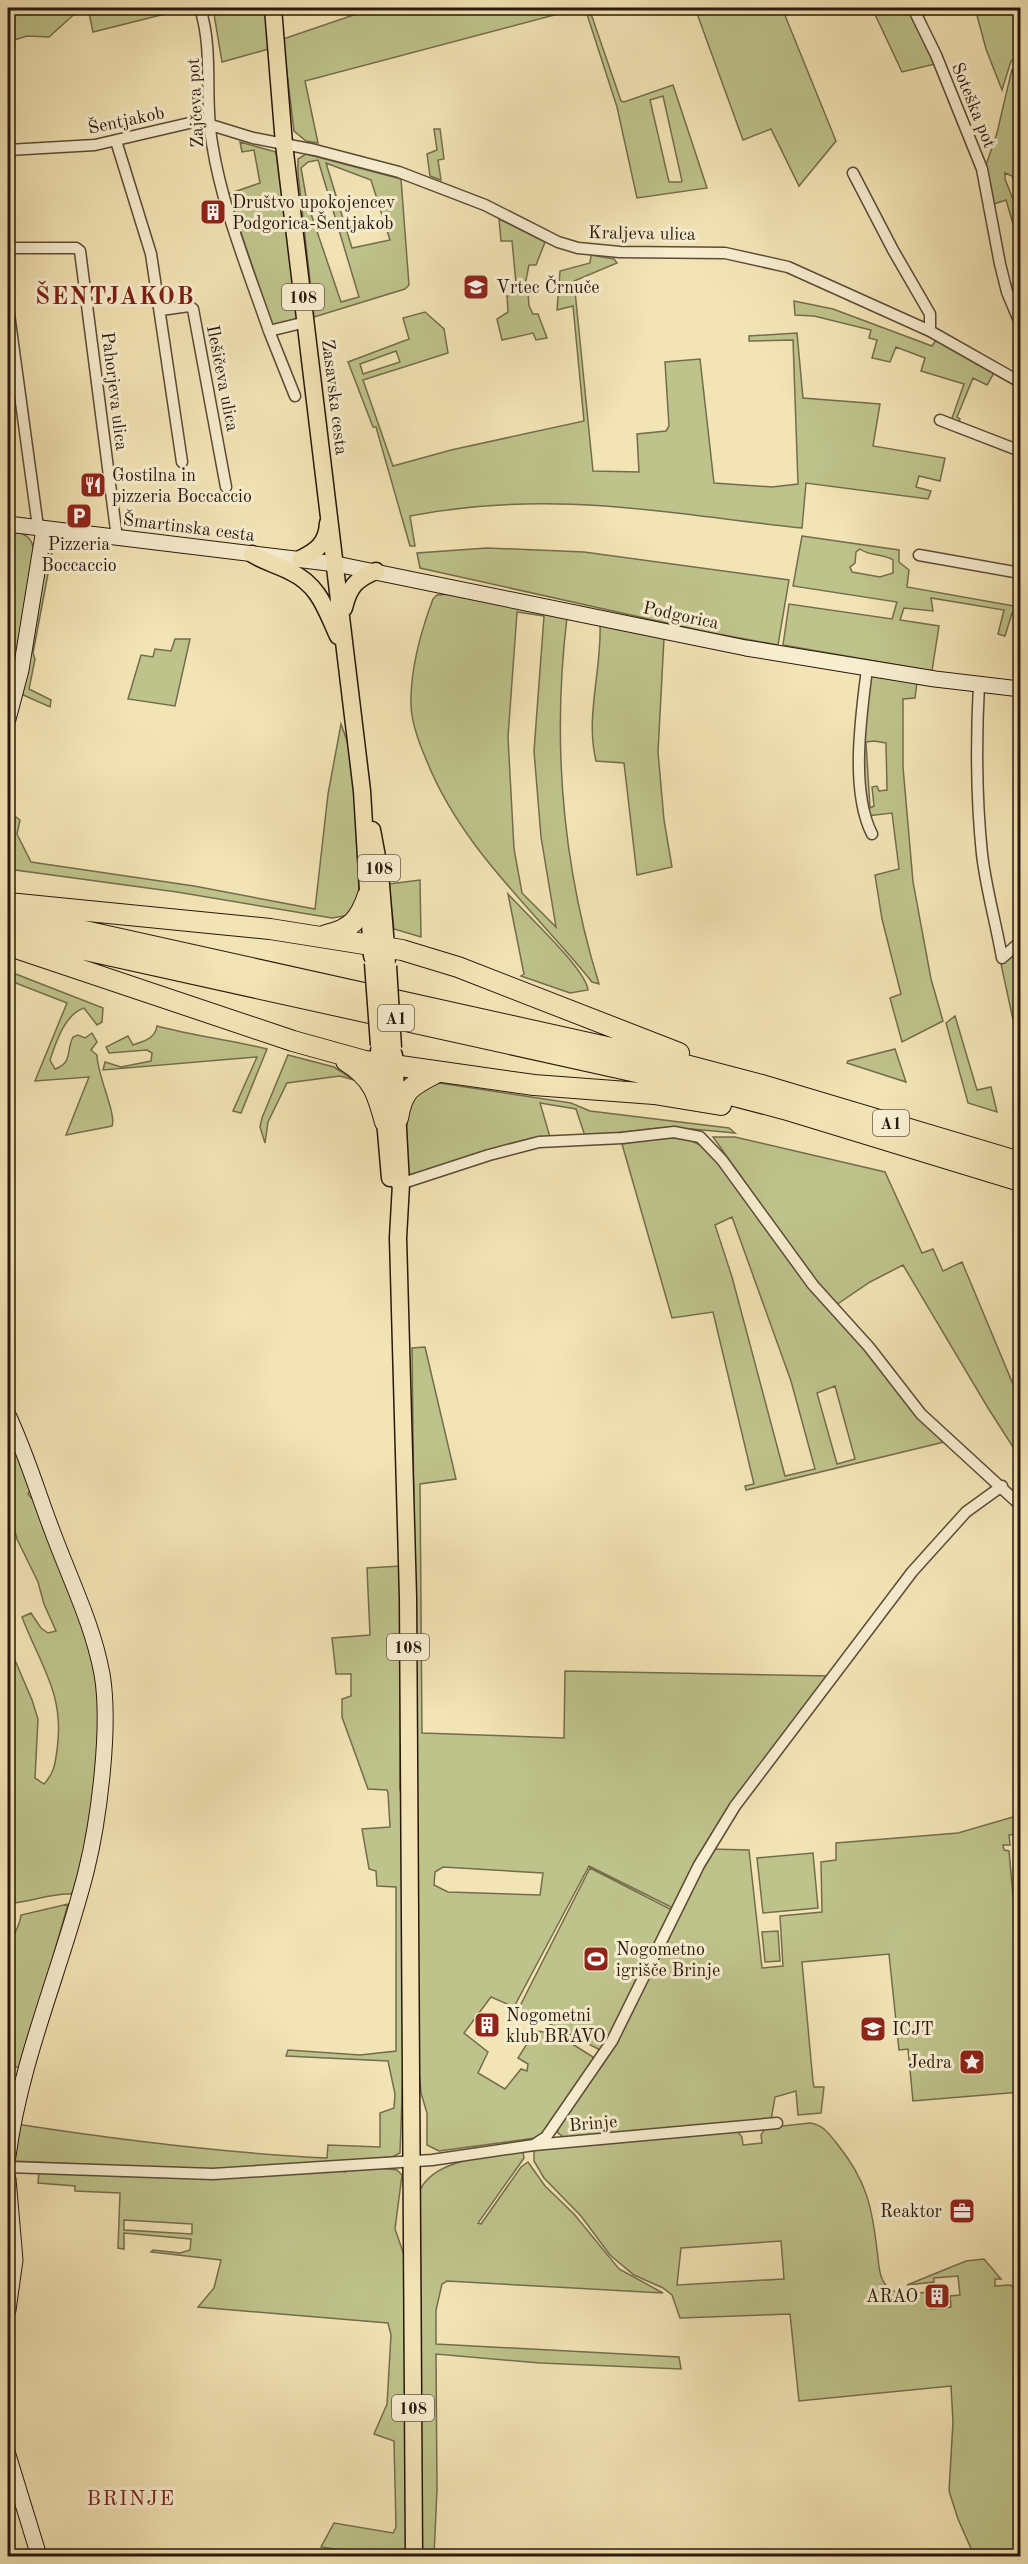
<svg xmlns="http://www.w3.org/2000/svg" width="1028" height="2564" font-family="'Old Standard TT',serif">
	<rect width="100%" height="100%" fill="#f3e4b5"/>
	<filter id="stains"><feTurbulence type="fractalNoise" baseFrequency=".00333" numOctaves="4"/><feColorMatrix values="0 0 0 0 .2 0 0 0 0 .09 0 0 0 0 .02 0 0 0 .5 -.17"/></filter>
	<radialGradient id="worn" r=".72"><stop offset=".6" stop-color="#630" stop-opacity="0"/><stop offset="1" stop-color="#630" stop-opacity=".3"/></radialGradient>
	<path fill="#bec38b" stroke="#746d4c" stroke-width="1.5" fill-rule="evenodd" d="M8 8H81L49 37 27 36 8 42Z
		M88 8H189L93 32Z
		M213 8H268L269 49 222 62Z
		M374 8H581L305 81 318 143 306 141 294 131 283 39Z
		M585 8H589L621 101 624 102 673 85 707 188 637 198 617 107ZM663 96 682 181 681 182H669L650 100Z
		M695 8H782L836 141 799 186 771 129 743 140Z
		M872 8H908L935 64 902 72Z
		M975 8H1020V57L1011 61 1002 90 986 49Z
		M1012 69 1020 104V199L1012 176 1005 173V179L1020 217 1018 241 1006 200 994 204 986 165 997 133Z
		M434 129H440L444 159 438 160 441 180 430 176 427 154 437 150Z
		M240 142 276 152 298 309 296 320 272 325 228 194 260 183 254 150 242 152Z
		M306 154 401 179 409 285 405 289 314 317 298 173V159ZM318 160 359 297 341 302 307 202 301 168 308 162ZM326 163 371 180 390 240 352 248Z
		M499 219 545 242 536 265H529L524 290 528 292 529 306 533 314H538L547 338 536 340 533 333 502 340 497 319 508 312 507 296 517 294 512 241H501Z
		M591 255 614 259 617 263 574 281 593 471 639 472 637 434 666 431 669 426 665 362 700 359 714 483 772 487 798 484 793 340 749 341V336L797 333 803 398 880 404 873 446 945 458 940 481 919 476 916 487 931 491 928 499 806 483 802 528C663 513 551 489 410 516L415 546H410L376 427H373L348 362 409 339 403 318 425 312 444 329 448 353 363 380 393 466 451 450 584 421 573 306 557 310 560 271 590 263ZM396 351 400 362 363 374 360 364Z
		M794 301 833 309 932 346 936 340 995 371 987 385 973 378 957 417 960 419 958 424 951 421 964 384 921 371 925 358 896 347 890 362 872 358 877 340 869 338 871 330 814 316 795 315Z
		M8 529C24 533 34 536 34 555L8 702Z
		M802 536 899 550V562L909 570 907 587 1020 607V614L1012 613 1005 636 998 634 1004 610 931 598 933 611 904 608 900 620 939 626 932 671 783 645 789 604 892 619 897 602 793 586ZM860 549C871 557 883 553 893 560V573L880 577 852 572 850 567 855 563 856 552Z
		M54 542 33 653 35 659 29 689 51 700 50 707 21 694 50 543Z
		M487 548 584 552 789 580 778 645 707 632 420 568 417 553Z
		M453 594 567 617C552 742 562 864 599 984L592 982C533 909 461 848 426 759 419 743 412 724 411 706 410 672 421 631 433 599L437 595ZM517 612 544 616 534 751 541 837 556 927 522 893 514 849 508 737Z
		M600 624 664 638 658 752 664 820 672 867 637 875 624 763 596 761C585 716 602 670 600 624Z
		M175 639H190L175 706 128 699 141 655 153 657 155 649 171 651Z
		M871 675 917 682 915 698 903 699V767L913 882 931 979 943 1021 902 1042 890 998 901 994 882 919 875 875 899 869 892 813 867 816 865 811 862 736ZM874 741 886 743 887 790 879 791 877 786 872 787 874 806 870 808 866 742Z
		M341 724 351 752 357 806 359 900 350 915 332 918 177 892 8 869V811L20 820 17 834 31 862 194 886 315 909 328 794Z
		M420 880 421 937 394 929 389 884Z
		M508 894C524 912 586 969 588 990L570 993 521 976 524 974Z
		M1020 951V1052L1001 964Z
		M8 971 103 1008 102 1022 97 1025 84 1008C65 1014 56 1042 50 1060L55 1069C73 1063 66 1050 73 1037L78 1035 85 1038 92 1033 97 1042 91 1050 97 1055C97 1075 117 1115 112 1126L66 1135 89 1077 35 1081 67 1003 8 980Z
		M955 1016 977 1090 991 1087 997 1112 968 1103 946 1023Z
		M157 1026C194 1036 230 1040 267 1049L241 1113 233 1111 257 1057 103 1070 105 1062 121 1067 151 1061 152 1053 147 1050 109 1053 106 1047 128 1036 133 1045C144 1041 155 1039 157 1026Z
		M895 1049 906 1082 847 1063 848 1061Z
		M288 1055 334 1067 354 1080 340 1076 287 1083 268 1122 265 1143 260 1127 262 1118Z
		M439 1083 571 1103 590 1111 729 1128 735 1133 670 1127 585 1136 576 1109 540 1103 550 1137 409 1175C402 1158 404 1102 421 1090 425 1086 433 1085 439 1083Z
		M713 1137H735L885 1172 922 1253 933 1249 943 1271 962 1262 1020 1401V1458L988 1408 903 1265 870 1282 836 1305 804 1265Z
		M659 1138C685 1138 695 1138 715 1157L854 1336 944 1442 746 1490 745 1486 754 1484 713 1312 672 1318 622 1144ZM732 1217 791 1381 815 1469 785 1476 732 1277 715 1225ZM835 1386 855 1459 837 1464 817 1393Z
		M425 1347 456 1479 420 1484 422 1733 564 1738 565 1671 830 1676 793 1726 675 1909 589 1866 514 2007 491 1997 464 2033 488 2052 478 2073 505 2089 521 2069 527 2071 528 2064 518 2058 535 2031 555 2033 593 2057V2065L544 2132 535 2138 439 2151 427 2145V2113L421 2093 418 2060V1855L412 1348ZM443 1867 543 1873 540 1895 448 1892 434 1885 435 1872Z
		M8 1424 31 1489 28 1494 38 1506C55 1551 77 1597 90 1644 112 1722 93 1807 77 1885L71 1894C51 1893 34 1901 13 1903L8 1911V1644L32 1700 38 1719 35 1778 44 1784C54 1773 55 1765 57 1750 65 1694 41 1667 22 1617L31 1613 41 1628 48 1633 56 1631 44 1604 38 1582 17 1539 8 1507Z
		M401 1566 400 1789 403 1805 405 2012 400 2153 392 2157 214 2170 13 2161 16 2124C120 2140 223 2153 327 2158L328 2145 380 2147V2113L394 2108 395 2094 388 2061 286 2056 288 2050 360 2055 396 2051V1887L377 1886 376 1871 369 1869 362 1829 390 1827 388 1793 387 1790 368 1789 342 1717V1699L351 1696V1674H336L332 1638 370 1635 367 1568Z
		M1020 1815V1834L1009 1835 1010 1845H1003L1004 1850 1009 1851 1020 1974V2092L913 2101 908 2049 899 2050 889 1954 802 1962 813 2082 814 2087H824L821 2113 798 2115 796 2091 775 2097 771 2120 565 2138 558 2133V2126L603 2062 711 1849 749 1850 762 1968 783 1966 780 1916 822 1912 821 1862 836 1860V1843L958 1833Z
		M813 1853 818 1908 763 1913 757 1858Z
		M590 1868 674 1911 602 2051 519 2008Z
		M68 1904 22 2068 15 2067C4 2044 14 2021 14 1998 14 1982 5 1971 8 1953 10 1938 20 1928 21 1915Z
		M778 1931 780 1961 765 1962 762 1932Z
		M810 2123C824 2125 829 2134 838 2145 866 2180 872 2206 877 2250 879 2262 878 2280 889 2288 901 2297 915 2293 929 2292L931 2309 951 2307 950 2296 960 2295 958 2276 934 2278V2282L907 2285 966 2261 984 2259 1001 2279H995V2286L1010 2285 1020 2291V2556H958L973 2553 958 2519 949 2491 953 2422 951 2386 799 2401 790 2314 680 2318 672 2295 663 2288 634 2275 610 2255 581 2216 544 2178 534 2161V2150L737 2131 742 2137 743 2145 762 2143 761 2135 765 2128ZM781 2241 784 2279 677 2285 681 2248Z
		M523 2151 524 2158 478 2223 481 2224 521 2167 528 2162 545 2186 574 2214 619 2269 663 2293 447 2281 442 2284 436 2310V2344L679 2357 681 2369 540 2363 436 2354 437 2489 434 2556H422L420 2190C435 2158 492 2156 523 2151Z
		M371 2167 397 2170 402 2175 395 2229 404 2255 406 2556H382L321 2547 334 2523 393 2533 396 2527 394 2441 374 2434 387 2404 391 2335 388 2323 198 2307 214 2288 221 2260 151 2252 153 2250 180 2253 190 2250 191 2239 124 2233V2249L118 2248 120 2193 75 2191V2186L38 2183 39 2172 335 2169 345 2172 353 2168ZM124 2220 192 2224V2234L124 2230Z"/>
	<g fill="none" stroke-linecap="round" stroke-linejoin="round">
		<g stroke="#5c4a37" stroke-width="13">
			<path id="street" d="M200 8C214 52 204 98 212 143 222 207 248 270 269 331L306 322
				M913 8 936 55 982 169 1000 264 1007 292 1020 323
				M116 141 151 254 182 462
				M8 150 95 145 198 121 253 138 315 150 399 172 485 205 558 242 578 248 620 252 725 253 788 267 930 331 1020 382
				M853 173 893 250 930 314V331
				M8 248H76L80 251 117 538
				M8 307 38 527
				M161 310 189 306 193 309 226 487
				M269 331 295 396
				M940 420 1020 451
				M919 555 1020 573
				M867 669C861 716 850 791 872 834
				M979 684C976 741 976 797 982 854 986 889 996 923 1002 958L1020 942
				M397 1185 489 1155 539 1142 622 1138 674 1132 700 1137 722 1160 813 1285 869 1347 921 1414 1020 1505
				M534 2145 546 2137 612 2041 699 1865 735 1806 912 1572 966 1512 1002 1486
				M8 2167 213 2174 432 2160 534 2145 777 2123"/>
		</g>
		<g stroke="#2a170d" stroke-width="17">
			<path id="secondary" d="M8 524 336 564 746 648 935 679 1020 689
				M8 719 21 670 44 529
				M8 1415C26 1453 38 1494 53 1533 70 1579 93 1625 102 1674 111 1726 99 1820 86 1872 62 1967 21 2058 8 2156
				M8 2179 15 2260 8 2310
				M8 2455 39 2556"/>
		</g>
		<g stroke="#2a170d" stroke-width="19">
			<path id="primary" d="M273 8 284 144 362 791 372 956
				M252 554C265 562 278 565 291 572 319 585 326 610 338 636
				M300 559C317 551 327 543 328 523
				M344 608C349 587 356 579 376 571
				M372 830 380 873 387 959
				M379 1051 390 1178
				M394 1055 401 1184 398 1238 408 1597 414 2556"/>
		</g>
		<g stroke="#2a170d" stroke-width="22">
			<path id="highway" d="M8 903 270 929 402 950 458 967 679 1053
				M8 914 670 1061 762 1085 1020 1162
				M8 933 677 1081 784 1109 1020 1181
				M326 935C351 930 360 919 368 895
				M10 946 293 1041 365 1061 534 1085 654 1094 721 1105
				M346 1061C373 1078 377 1093 385 1122
				M398 1118C403 1089 411 1086 436 1073"/>
		</g>
		<use href="#street" stroke="#f7edcf" stroke-width="10"/>
		<use href="#secondary" stroke="#f7edcf" stroke-width="15"/>
		<use href="#primary" stroke="#f3e4b5" stroke-width="16"/>
		<use href="#highway" stroke="#f3e4b5" stroke-width="20"/>
		<g stroke="#2a170d" stroke-width="19" stroke-linecap="butt">
			<path id="primary-bridge" d="M373 963 379 1045
				M388 966 393 1048"/>
		</g>
		<use href="#primary-bridge" stroke="#f3e4b5" stroke-width="16"/>
	</g>
	<defs>
		<g id="building-square" transform="scale(1.35)"><rect x="-9" y="-9" width="18" height="18" rx="4" fill="#8f2418" stroke="#f7edcf"/><path d="M-4-6H4V6H1V3H-1V6H-4ZM-2.5-4.3h1.7v1.8h-1.7ZM.8-4.3h1.7v1.8H.8ZM-2.5-1h1.7V.8h-1.7ZM.8-1h1.7V.8H.8Z" fill="#fff"/></g>
		<g id="school-square" transform="scale(1.35)"><rect x="-9" y="-9" width="18" height="18" rx="4" fill="#8f2418" stroke="#f7edcf"/><path d="M0-5L7-2L0 1L-7-2ZM-4 1L0 2.5L4 1V4Q0 6-4 4Z" fill="#fff"/></g>
		<g id="restaurant-square" transform="scale(1.35)"><rect x="-9" y="-9" width="18" height="18" rx="4" fill="#8f2418" stroke="#f7edcf"/><path d="M-5-6h1v4h1v-4h1v4h1v-4h1v5L-1.5 .5V6h-2V.5L-5-1ZM5-6V6H3V1.5H1.5Q1.5-4 5-6Z" fill="#fff"/></g>
		<g id="parking-square" transform="scale(1.35)"><rect x="-9" y="-9" width="18" height="18" rx="4" fill="#8f2418" stroke="#f7edcf"/><path d="M-3.5-5.5H1a3.5 3.5 0 0 1 0 7H-1V5.5H-3.5ZM-1-3.4V-.6H.8a1.4 1.4 0 0 0 0-2.8Z" fill="#fff"/></g>
		<g id="stadium-square" transform="scale(1.35)"><rect x="-9" y="-9" width="18" height="18" rx="4" fill="#8f2418" stroke="#f7edcf"/><path d="M0-5a6.5 5 0 1 0 0 10a6.5 5 0 1 0 0-10ZM-3.5-1.8h7v3.6h-7Z" fill="#fff"/></g>
		<g id="university-square" transform="scale(1.35)"><rect x="-9" y="-9" width="18" height="18" rx="4" fill="#8f2418" stroke="#f7edcf"/><path d="M0-5L7-2L0 1L-7-2ZM-4 1L0 2.5L4 1V4Q0 6-4 4Z" fill="#fff"/></g>
		<g id="sight-square" transform="scale(1.35)"><rect x="-9" y="-9" width="18" height="18" rx="4" fill="#8f2418" stroke="#f7edcf"/><path d="M0-6L1.8-2.2L6-1.7L2.9 1.2L3.7 5.4L0 3.3L-3.7 5.4L-2.9 1.2L-6-1.7L-1.8-2.2Z" fill="#fff"/></g>
		<g id="office-square" transform="scale(1.35)"><rect x="-9" y="-9" width="18" height="18" rx="4" fill="#8f2418" stroke="#f7edcf"/><path d="M-6-3h4V-5.5h4V-3h4V5H-6ZM-1-4.5V-3h2v-1.5ZM-6 0V1H6V0Z" fill="#fff"/></g>
	</defs>
	<g fill-rule="evenodd">
		<use href="#building-square" x="213" y="212"/>
		<use href="#school-square" x="476" y="287"/>
		<use href="#restaurant-square" x="93" y="485"/>
		<use href="#parking-square" x="79" y="516"/>
		<use href="#stadium-square" x="596" y="1959"/>
		<use href="#building-square" x="487" y="2025"/>
		<use href="#university-square" x="873" y="2029"/>
		<use href="#sight-square" x="972" y="2062"/>
		<use href="#office-square" x="962" y="2211"/>
		<use href="#building-square" x="937" y="2296"/>
	</g>
	<g text-anchor="middle" stroke-width="6" stroke-linejoin="round" paint-order="stroke">
		<g fill="#f7edcf" stroke="#685747" stroke-width="1.5">
			<rect x="282" y="284" width="42" height="26" rx="4.5"/>
			<rect x="358" y="855" width="42" height="26" rx="4.5"/>
			<rect x="378" y="1005" width="36" height="26" rx="4.5"/>
			<rect x="873" y="1110" width="36" height="26" rx="4.5"/>
			<rect x="387" y="1634" width="42" height="26" rx="4.5"/>
			<rect x="392" y="2395" width="42" height="26" rx="4.5"/>
		</g>
		<g font-size="16" font-weight="bold" fill="#2a170d">
			<text x="303" y="303">108</text>
			<text x="379" y="874">108</text>
			<text x="396" y="1024">A1</text>
			<text x="891" y="1129">A1</text>
			<text x="408" y="1653">108</text>
			<text x="413" y="2414">108</text>
		</g>
		<g font-size="18" fill="#2a170d" stroke="#f7edcf">
			<text transform="translate(195 103) rotate(-93)" y="6">Zajčeva pot</text>
			<text transform="translate(974 105) rotate(68)" y="6">Soteška pot</text>
			<text transform="translate(126 120) rotate(-12)" y="6">Šentjakob</text>
			<text transform="translate(642 233) rotate(1)" y="6">Kraljeva ulica</text>
			<text transform="translate(223 378) rotate(79)" y="6">Ilešičeva ulica</text>
			<text transform="translate(115 391) rotate(83)" y="6">Pahorjeva ulica</text>
			<text transform="translate(335 397) rotate(83)" y="6">Zasavska cesta</text>
			<text transform="translate(189 527) rotate(7)" y="6">Šmartinska cesta</text>
			<text transform="translate(681 615) rotate(12)" y="6">Podgorica</text>
			<text transform="translate(593 2123) rotate(-5)" y="6">Brinje</text>
		</g>
		<g font-size="18" fill="#2a170d" stroke="#f7edcf" text-anchor="start">
			<text x="232" y="208">Društvo upokojencev<tspan x="232" dy="21">Podgorica-Šentjakob</tspan></text>
			<text x="496" y="293">Vrtec Črnuče</text>
			<text x="112" y="481">Gostilna in<tspan x="112" dy="21">pizzeria Boccaccio</tspan></text>
			<text x="79" y="550" text-anchor="middle">Pizzeria<tspan x="79" dy="21">Boccaccio</tspan></text>
			<text x="616" y="1955">Nogometno<tspan x="616" dy="21">igrišče Brinje</tspan></text>
			<text x="506" y="2021">Nogometni<tspan x="506" dy="21">klub BRAVO</tspan></text>
			<text x="892" y="2035">ICJT</text>
			<text x="952" y="2068" text-anchor="end">Jedra</text>
			<text x="942" y="2217" text-anchor="end">Reaktor</text>
			<text x="918" y="2302" text-anchor="end">ARAO</text>
		</g>
		<g font-size="21" letter-spacing="1.5" fill="#7a1f14" stroke="#f7edcf">
			<text x="131" y="2505">BRINJE</text>
		</g>
		<g font-size="24" font-weight="bold" letter-spacing="1.5" fill="#7a1f14" stroke="#f7edcf">
			<text x="115" y="304">ŠENTJAKOB</text>
		</g>
	</g>
	<rect width="1028" height="2564" fill="none" stroke="#f3e4b5" stroke-width="30"/>
	<rect x="9" y="9" width="1010" height="2546" fill="none" stroke="#2a170d" stroke-width="3"/>
	<rect x="15" y="15" width="998" height="2534" fill="none" stroke="#2a170d" stroke-width="1.5"/>
	<rect width="100%" height="100%" filter="url(#stains)"/>
	<rect width="100%" height="100%" fill="url(#worn)"/>
</svg>
